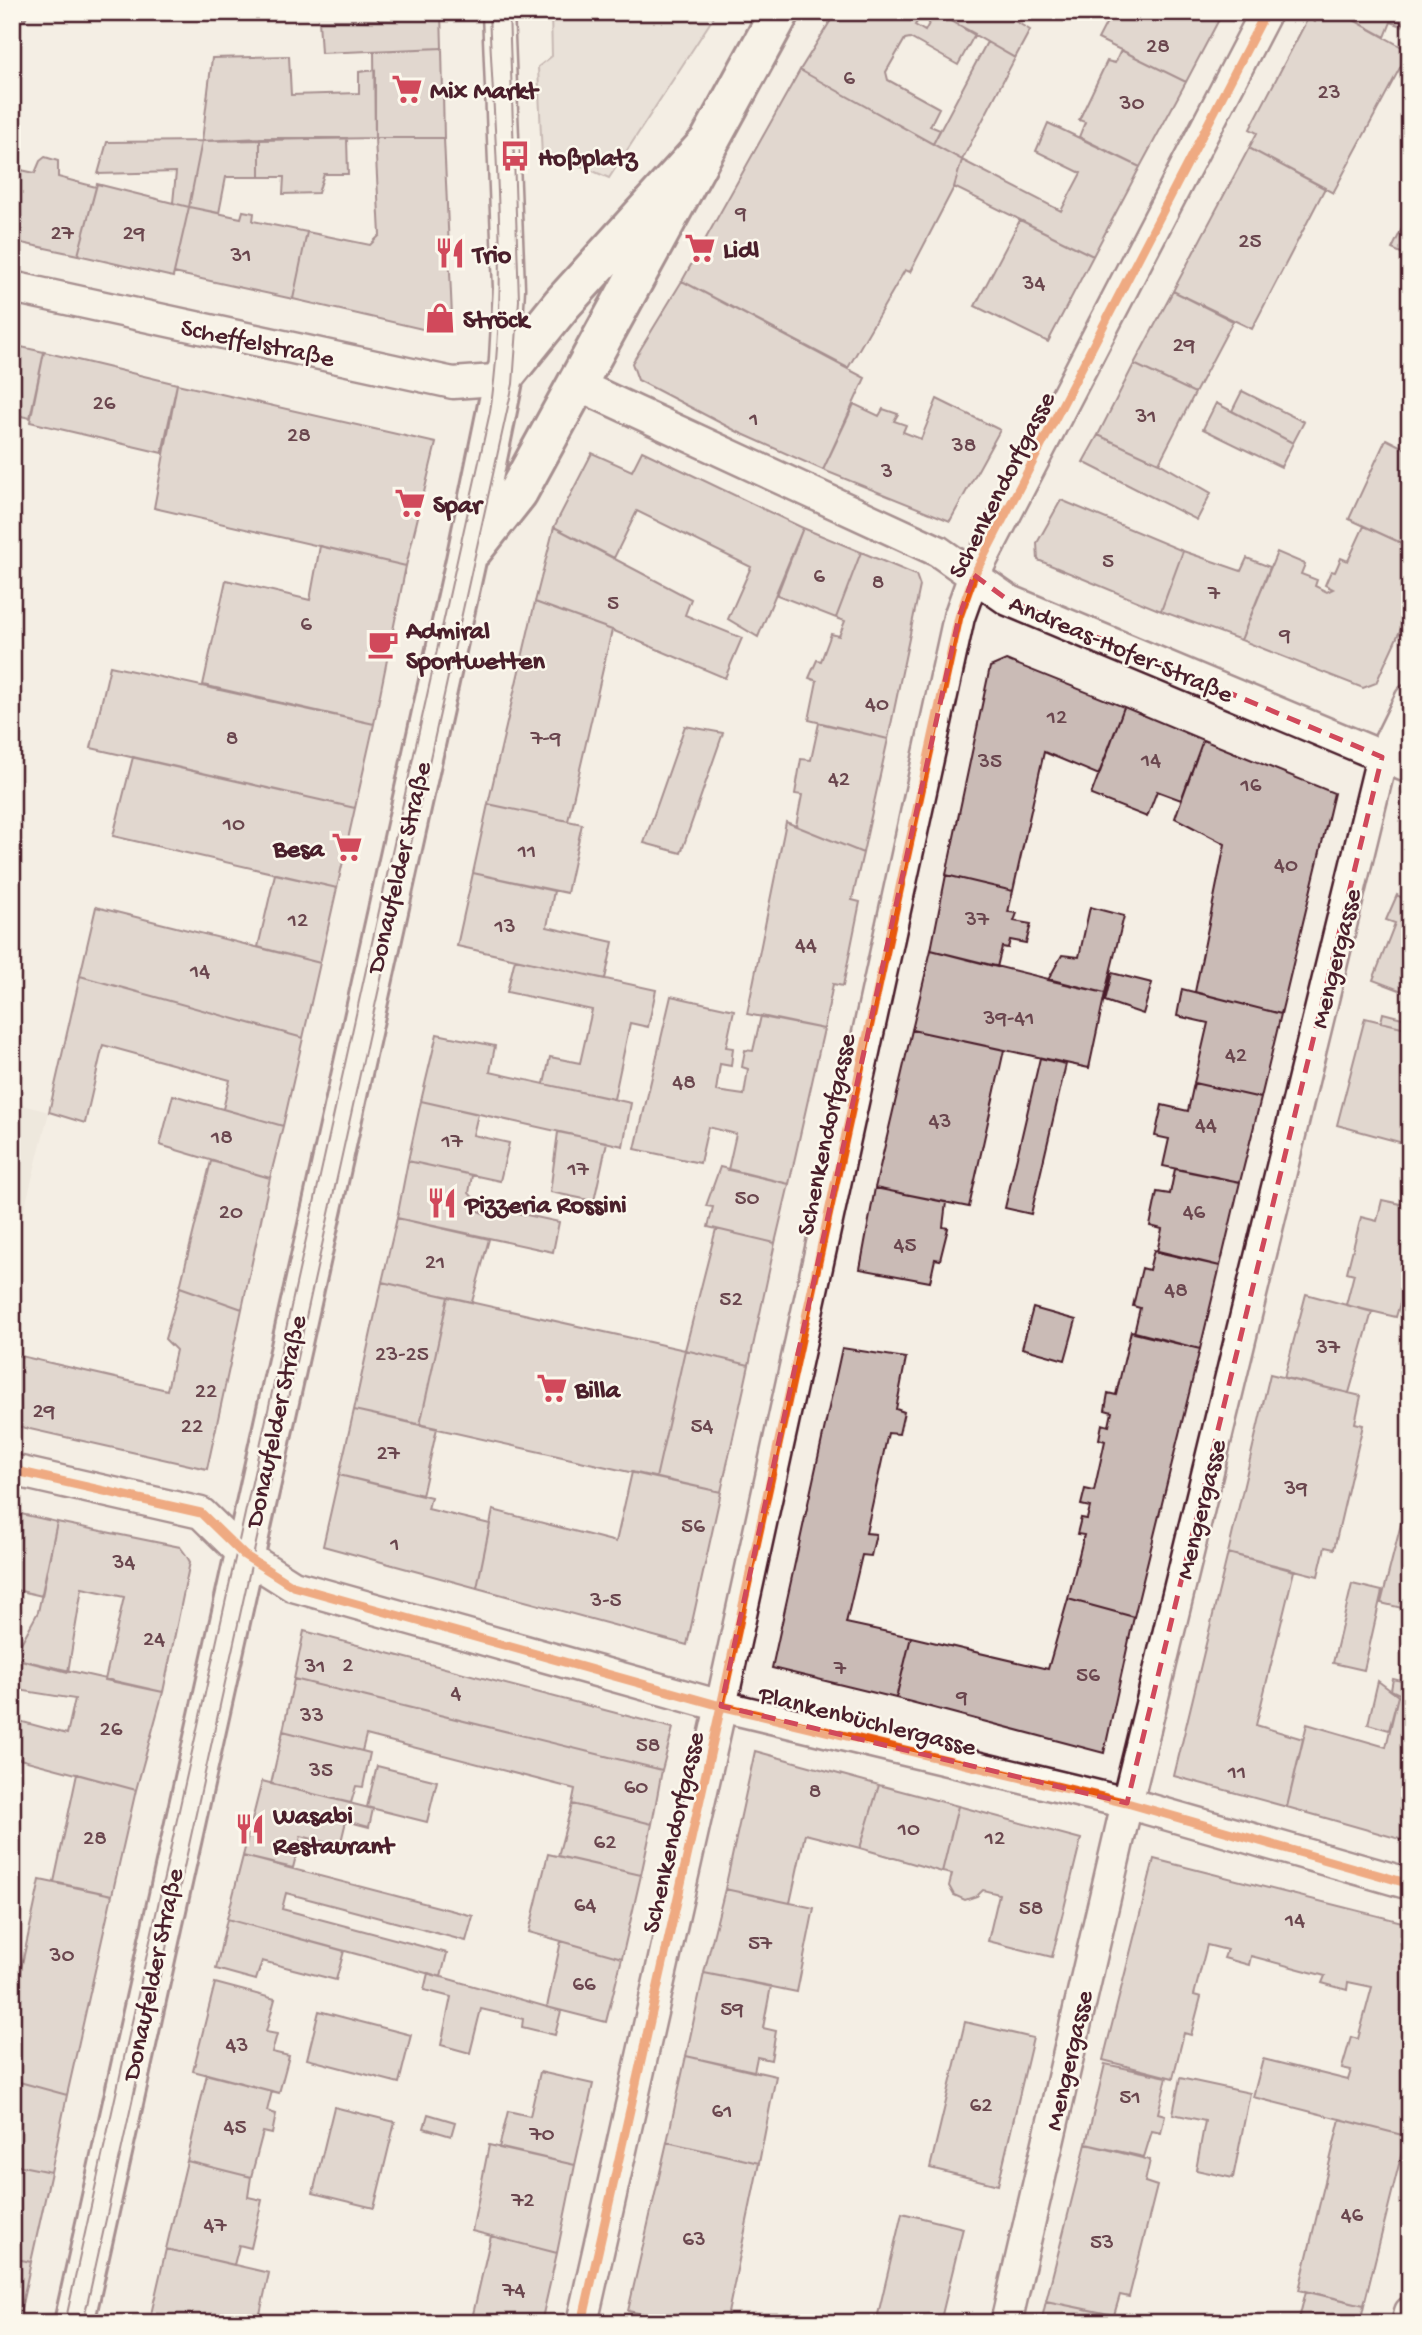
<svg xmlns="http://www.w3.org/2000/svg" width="1422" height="2335" font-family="'Gochi Hand',sans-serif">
	<rect width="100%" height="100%" fill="#f4eee4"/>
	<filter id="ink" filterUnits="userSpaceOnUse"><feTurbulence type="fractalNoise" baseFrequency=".0143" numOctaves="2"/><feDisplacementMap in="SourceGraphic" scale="14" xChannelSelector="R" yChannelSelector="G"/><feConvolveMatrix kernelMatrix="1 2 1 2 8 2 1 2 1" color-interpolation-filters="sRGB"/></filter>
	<g filter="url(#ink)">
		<path fill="#e7dfd6" d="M12 1102 49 1112 12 1258Z"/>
		<path fill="#dbd0c9" stroke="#92787a" stroke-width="2" d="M551 12H717L609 178 572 162 542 158 538 67 552 56Z"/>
		<path fill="#cabbb6" stroke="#4a1f2b" stroke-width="2" d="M12 12H28L25 20 15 16 12 26Z
			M377 12H441L442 48 321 53 319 20H378Z
			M836 12H908L919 19 915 25 925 31 935 12 975 34 958 65 910 38 905 39 886 72 888 80 939 108 930 126 940 130 933 144 800 70Z
			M935 12H1000L1030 30 1015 58Z
			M1112 12H1223L1186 82 1098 39Z
			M1321 12H1339L1409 51 1333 193 1249 148 1257 133 1250 129 1308 18 1315 22Z
			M1339 12H1409L1402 26 1391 22 1385 37Z
			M987 42 1015 58 962 160 933 144Z
			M442 48 444 138H375L374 51Z
			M1121 50 1186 82 1140 167 1079 137 1085 122 1079 120 1107 61 1115 63Z
			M289 56 291 95 359 93V72L375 70V138L202 141 212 58Z
			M800 70 962 160 954 187 910 272 905 270 848 368 682 281Z
			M1048 123 1140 167 1093 256 954 187 962 160 1061 211 1081 173 1036 151Z
			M260 138H347L348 174H324L318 193 283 194 284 177H260Z
			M260 138V177H226L219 213 189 207 202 141Z
			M375 138H444L452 316 435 332 293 299 307 232 370 245 380 235Z
			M202 141 189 207 173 203 176 172 98 174 107 142Z
			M1249 148 1325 188 1252 329 1173 291Z
			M45 157 58 161V177L96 187 78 255 12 241V168L35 173 40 161Z
			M97 184 189 207 173 277 78 255Z
			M189 207 241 218 243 211 254 213 253 221 307 232 293 299 174 273Z
			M1410 212V257L1392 249Z
			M1020 220 1093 256 1048 342 975 306Z
			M682 281 865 378 823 470 738 432 638 380 632 363Z
			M1173 291 1233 321 1195 393 1134 364Z
			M12 345 44 352 30 418 12 414Z
			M44 352 177 384 162 453 30 422Z
			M1134 364 1195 393 1159 463 1098 435Z
			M177 384 436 443 406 566 154 508Z
			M1242 391 1304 422 1293 443 1232 411Z
			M937 399 1000 430 950 521 823 470 854 404 879 416 883 409 898 414 894 421 906 425 903 432 921 439Z
			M1216 403 1293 443 1281 467 1203 429Z
			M1098 435 1159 463 1211 493 1197 520 1083 462Z
			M1386 439 1410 451V547L1349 519Z
			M642 451 803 528 758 637 728 619 751 567 637 511 614 558 554 527 592 453 632 471Z
			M1061 500 1183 551 1161 611 1038 560 1037 543Z
			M1364 526 1410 547V609L1376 683 1363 688 1241 640 1277 552 1305 564 1301 574 1317 580 1315 586 1327 592 1333 589 1325 585 1331 571 1335 572 1341 558 1348 561Z
			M554 527 691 599 685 615 742 638 725 678 612 630 535 602Z
			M803 528 861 552 836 618 777 595Z
			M320 546 406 566 374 724 203 685 226 580 310 600Z
			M1183 551 1241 571 1247 558 1270 567 1241 640 1161 611Z
			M861 552 916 575 920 586 888 739 809 720 817 681 809 678 817 660 821 661 831 634 839 636 845 621 836 618Z
			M535 602 612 630 568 821 488 804Z
			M1006 660 1124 707 1099 775 1044 752 1013 891 946 875 990 667Z
			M110 666 374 724 355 808 91 748Z
			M1124 707 1203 740 1181 800 1157 791 1147 817 1091 795Z
			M819 723 888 739 863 853 796 826 802 795 795 794 801 759 811 760Z
			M685 726 723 733 681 853 644 843Z
			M1203 740 1334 793 1281 1014 1195 992 1225 844 1175 818Z
			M133 757 355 808 337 888 113 836Z
			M488 804 582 824 567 893 473 873Z
			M786 822 863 853 852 900 860 902 843 986 833 984 824 1029 747 1014Z
			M473 873 554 891 547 927 613 942 605 979 457 946Z
			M275 874 337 888 320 963 258 947Z
			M946 875 1013 891 1008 912 1017 913 1014 921 1031 924 1026 943 1010 940 1008 948 1002 947 997 967 931 950Z
			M1410 885V994L1373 980 1395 923 1386 920 1397 895 1404 899Z
			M96 907 320 963 303 1038 80 976Z
			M1090 907 1124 916 1105 993 1048 980 1062 955 1079 957Z
			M931 950 1105 993 1089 1068 912 1030Z
			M515 959 656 990 648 1027 630 1023 614 1099 544 1084 550 1057 580 1063 592 1010 507 992Z
			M1112 973 1152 983 1143 1014 1105 1001Z
			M80 976 303 1038 283 1126 223 1109 230 1080 103 1045 85 1123 49 1112Z
			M1182 989 1281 1014 1261 1098 1194 1083 1208 1023 1177 1016Z
			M671 996 734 1010 726 1047 733 1048 731 1066 720 1064 716 1091 744 1095 748 1069 742 1067 745 1050 753 1051 761 1016 824 1029 789 1184 728 1170 736 1134 708 1127 700 1163 635 1149Z
			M1383 1013 1410 1020V1029L1381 1022Z
			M1365 1018 1410 1029V1145L1337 1125Z
			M912 1030 1004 1050 969 1207 875 1188Z
			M437 1034 495 1046 490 1072 631 1103 623 1146 421 1101Z
			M1040 1058 1066 1064 1031 1214 1005 1208Z
			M1194 1083 1261 1098 1240 1182 1163 1166 1169 1139 1155 1136 1162 1105 1188 1111Z
			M173 1095 283 1126 270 1178 160 1145Z
			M421 1101 478 1114 473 1135 509 1143 500 1181 408 1161Z
			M558 1132 607 1142 594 1201 550 1192Z
			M211 1161 270 1178 242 1309 180 1287Z
			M408 1161 472 1175 469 1193 476 1201 474 1209 483 1213 485 1206 559 1222 553 1252 397 1218Z
			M720 1167 789 1184 775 1243 708 1227 713 1207 706 1206Z
			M1175 1169 1240 1182 1220 1266 1157 1252 1162 1229 1150 1226 1157 1192 1170 1194Z
			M875 1188 946 1202 943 1227 948 1228 940 1260 935 1259 930 1282 860 1269Z
			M1382 1200 1410 1206V1283L1406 1282 1396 1317 1346 1305 1354 1274 1347 1272 1361 1217 1377 1221Z
			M397 1218 489 1239 472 1302 382 1282Z
			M716 1229 775 1243 749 1365 685 1350Z
			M1154 1250 1220 1266 1200 1349 1134 1333 1140 1308 1133 1306 1142 1268 1149 1270Z
			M382 1282 448 1297 420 1425 354 1410Z
			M180 1287 242 1309 207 1469 12 1425V1354L167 1390 176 1350 165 1339Z
			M1306 1294 1372 1312 1349 1393 1284 1378Z
			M448 1297 685 1350 656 1478 420 1425Z
			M1033 1308 1076 1320 1065 1360 1022 1348Z
			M1131 1331 1200 1349 1134 1617 1068 1599 1084 1535 1077 1534 1081 1518 1087 1519 1090 1507 1081 1505 1085 1489 1094 1491 1105 1441 1099 1439 1102 1424 1109 1426 1112 1412 1105 1410 1108 1393 1116 1395Z
			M842 1348 906 1358 896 1409 904 1412 899 1434 888 1433 866 1533 876 1534 871 1556 862 1555 846 1623 911 1637 896 1698 772 1668Z
			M685 1350 749 1365 721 1492 656 1478Z
			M1270 1374 1361 1396 1355 1423 1363 1425 1334 1549 1325 1547 1318 1576 1228 1553Z
			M354 1410 437 1428 422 1496 339 1475Z
			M632 1472 721 1492 687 1645 477 1588 493 1510 616 1542Z
			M339 1475 431 1497 428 1509 490 1524 477 1588 323 1546Z
			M1410 1494V1522L1402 1520Z
			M12 1512 57 1522 42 1596 12 1589Z
			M1402 1520 1410 1522V1610L1381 1603Z
			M57 1522 180 1547 186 1555 190 1562 163 1692 105 1680 124 1597 82 1588 68 1672 13 1658 38 1612Z
			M1228 1553 1294 1571 1256 1725 1303 1739 1287 1807 1174 1776Z
			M1352 1584 1382 1591 1364 1670 1333 1663Z
			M1068 1599 1134 1617 1104 1753 896 1698 911 1637 1048 1669Z
			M304 1631 673 1728 662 1770 294 1679Z
			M13 1658 163 1692 136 1790 12 1757V1719L67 1734 75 1699 12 1689Z
			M294 1679 662 1770 652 1824 572 1804 575 1789 366 1735 362 1751 283 1731Z
			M1393 1679 1410 1683V1699L1391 1690Z
			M1378 1681 1398 1696 1389 1730 1368 1724Z
			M1398 1696 1410 1699V1842L1287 1807 1307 1724 1386 1747Z
			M283 1731 370 1753 363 1787 356 1786 351 1803 271 1784Z
			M755 1751 879 1785 860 1848 805 1834 790 1903 725 1889Z
			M377 1766 437 1781 427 1822 367 1807Z
			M77 1774 136 1790 112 1895 54 1882Z
			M262 1781 373 1809 369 1827 346 1821 340 1846 301 1836 293 1868 243 1856Z
			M879 1785 958 1806 942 1872 860 1848Z
			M572 1804 652 1824 641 1875 558 1856Z
			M958 1806 1081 1839 1052 1957 988 1941 999 1894 983 1890 977 1896 965 1900 954 1895 949 1886 952 1874 942 1872Z
			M548 1854 641 1875 622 1958 529 1932Z
			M243 1856 473 1916 466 1941 286 1893 282 1909 447 1953 441 1977 227 1919Z
			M1154 1859 1410 1924V2121L1406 2136 1253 2097 1263 2059 1348 2080 1351 2070 1342 2068 1351 2037 1358 2039 1372 1987 1348 1982 1347 1990 1322 1983 1325 1976 1251 1956 1249 1965 1224 1958 1227 1950 1207 1945 1194 1995 1201 1997 1191 2035 1184 2033 1173 2078 1103 2060Z
			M40 1880 112 1895 67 2095 12 2080V2011Z
			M725 1889 814 1908 797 1992 704 1973Z
			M227 1919 344 1951 336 1980 262 1961 256 1980 216 1969Z
			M561 1941 622 1958 606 2022 547 2007Z
			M428 1973 561 2011 555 2035 522 2027 523 2019 481 2009 470 2053 441 2045 451 1997 424 1990Z
			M704 1973 771 1986 763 2028 776 2031 771 2060 757 2057 754 2072 686 2056Z
			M215 1983 275 1999 266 2032 277 2034 272 2052 289 2056 279 2093 193 2071Z
			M319 2011 411 2035 399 2083 307 2059Z
			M965 2022 1033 2038 998 2185 930 2168Z
			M686 2056 776 2076 759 2163 667 2142Z
			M1105 2064 1167 2077 1158 2113 1165 2115 1161 2133 1152 2131 1144 2157 1086 2144Z
			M540 2072 593 2084 575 2165 499 2148 508 2111 530 2116Z
			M207 2074 272 2091 267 2111 276 2114 272 2134 263 2132 251 2177 187 2161Z
			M1180 2078 1250 2093 1233 2178 1196 2170 1205 2121 1173 2114Z
			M12 2080 67 2095 51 2172 12 2164Z
			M334 2107 395 2122 374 2208 313 2193Z
			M428 2114 455 2122 451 2136 424 2128Z
			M1340 2119 1406 2136 1364 2305 1299 2290Z
			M667 2142 759 2163 726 2323H690L628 2311Z
			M1086 2144 1150 2160 1145 2182 1157 2186 1129 2297 1120 2295 1114 2315 1046 2301Z
			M489 2145 575 2165 557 2253 472 2231Z
			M187 2161 251 2177 248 2197 262 2200 251 2248 239 2245 234 2265 166 2249Z
			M12 2164 51 2172 31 2262 12 2258Z
			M902 2213 963 2228 940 2323H876Z
			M491 2236 557 2253 541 2323H471Z
			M166 2249 269 2273 258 2323H149Z
			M12 2258 31 2262 18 2323H12Z
			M1306 2291 1364 2305 1360 2323H1298Z
			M1046 2301 1108 2314 1106 2323H1041Z
			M440 2315 471 2323H472H438Z
			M648 2315 690 2323H646Z"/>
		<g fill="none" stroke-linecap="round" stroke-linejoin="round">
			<g stroke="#4a1f2b" stroke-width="35">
				<path id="minor" d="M12 287 453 383 495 380 504 376 509 288 498 12
					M576 384 938 551 1008 600 1410 768
					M12 1470 201 1513 244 1555 293 1586 721 1706 1127 1803 1410 1884
					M582 2323 721 1706 959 617 974 575 1266 12
					M1006 2323 1127 1803 1382 757 1410 700
					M1407 2323 1410 2312"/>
			</g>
			<g stroke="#4a1f2b" stroke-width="44">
				<path id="secondary" d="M473 549 518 492 780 12
					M74 2323 466 560 504 376 562 304 707 144"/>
			</g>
			<use href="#minor" stroke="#fbf7ec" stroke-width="30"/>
			<use href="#secondary" stroke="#fbf7ec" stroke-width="38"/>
			<path stroke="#4a1f2b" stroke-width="2" d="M65 2323 490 412C510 280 494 145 489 12
				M83 2323 513 384 519 300 509 12"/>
			<g stroke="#fbf7ec" stroke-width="13">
				<path id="cycleway" d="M12 1470 201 1513 244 1555 293 1586 721 1706 1127 1803 1410 1884
					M582 2323 721 1706 959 617 974 575 1266 12"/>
			</g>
			<use href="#cycleway" stroke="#e8590c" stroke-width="9"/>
		</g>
	</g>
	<path d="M0 0H1422V2335H0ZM974 575 1008 600 1382 757 1127 1803 721 1706 959 617Z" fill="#f4eee4" fill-opacity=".55" fill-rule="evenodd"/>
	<path fill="none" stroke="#d1495b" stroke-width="5" stroke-dasharray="14 9" stroke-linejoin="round" d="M974 575 1008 600 1382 757 1127 1803 721 1706 959 617Z"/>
	<defs>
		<g id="supermarket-bare" transform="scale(2.415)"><path d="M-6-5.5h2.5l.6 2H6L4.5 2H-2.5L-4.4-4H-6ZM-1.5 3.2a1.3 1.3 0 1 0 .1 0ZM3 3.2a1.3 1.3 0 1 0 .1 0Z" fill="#d1495b" stroke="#fbf7ec" stroke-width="2.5" paint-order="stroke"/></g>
		<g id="bus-bare" transform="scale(2.415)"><path d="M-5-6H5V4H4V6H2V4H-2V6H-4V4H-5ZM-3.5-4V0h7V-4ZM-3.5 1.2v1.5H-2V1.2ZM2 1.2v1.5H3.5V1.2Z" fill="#d1495b" stroke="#fbf7ec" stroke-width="2.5" paint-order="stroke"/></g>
		<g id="restaurant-bare" transform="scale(2.415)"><path d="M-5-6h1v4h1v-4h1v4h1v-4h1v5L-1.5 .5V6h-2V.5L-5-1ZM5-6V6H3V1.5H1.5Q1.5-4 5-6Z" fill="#d1495b" stroke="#fbf7ec" stroke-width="2.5" paint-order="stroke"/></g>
		<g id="shop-bare" transform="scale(2.415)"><path d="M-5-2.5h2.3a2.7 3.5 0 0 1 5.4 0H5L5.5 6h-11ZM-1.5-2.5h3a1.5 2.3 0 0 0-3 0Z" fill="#d1495b" stroke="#fbf7ec" stroke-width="2.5" paint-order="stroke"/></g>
		<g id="cafe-bare" transform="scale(2.415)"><path d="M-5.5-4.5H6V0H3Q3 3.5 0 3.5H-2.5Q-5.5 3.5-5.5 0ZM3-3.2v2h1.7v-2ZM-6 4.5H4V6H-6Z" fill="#d1495b" stroke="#fbf7ec" stroke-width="2.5" paint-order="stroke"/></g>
	</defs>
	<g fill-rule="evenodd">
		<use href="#supermarket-bare" x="407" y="89"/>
		<use href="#bus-bare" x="515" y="156"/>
		<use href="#supermarket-bare" x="700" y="248"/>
		<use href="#restaurant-bare" x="450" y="253"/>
		<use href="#shop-bare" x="440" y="318"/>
		<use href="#supermarket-bare" x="410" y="503"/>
		<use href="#cafe-bare" x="383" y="644"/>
		<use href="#supermarket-bare" x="347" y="847"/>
		<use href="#restaurant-bare" x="442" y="1203"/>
		<use href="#supermarket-bare" x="552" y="1388"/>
		<use href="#restaurant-bare" x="250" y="1829"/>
	</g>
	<g text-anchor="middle" stroke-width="5" stroke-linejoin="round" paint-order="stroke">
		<g font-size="23" fill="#6a464e">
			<text x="1158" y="52">28</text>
			<text x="849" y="84">6</text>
			<text x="1329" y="98">23</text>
			<text x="1132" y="109">30</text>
			<text x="741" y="219">9</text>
			<text x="62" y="239">27</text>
			<text x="134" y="239">29</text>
			<text x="1250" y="247">25</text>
			<text x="241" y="261">31</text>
			<text x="1034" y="289">34</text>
			<text x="1184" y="351">29</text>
			<text x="104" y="409">26</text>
			<text x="1146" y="422">31</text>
			<text x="754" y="425">1</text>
			<text x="299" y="441">28</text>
			<text x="964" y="451">38</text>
			<text x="887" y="477">3</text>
			<text x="1108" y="567">5</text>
			<text x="819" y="582">6</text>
			<text x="878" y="588">8</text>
			<text x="1214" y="599">7</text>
			<text x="613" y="609">5</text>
			<text x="306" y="630">6</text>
			<text x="1285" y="641">9</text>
			<text x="877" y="710">40</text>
			<text x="1057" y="723">12</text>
			<text x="232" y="744">8</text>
			<text x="546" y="744">7-9</text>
			<text x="1151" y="766">14</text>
			<text x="990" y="767">35</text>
			<text x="839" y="785">42</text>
			<text x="1251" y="791">16</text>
			<text x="234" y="830">10</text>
			<text x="527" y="857">11</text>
			<text x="1286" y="871">40</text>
			<text x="977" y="925">37</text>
			<text x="298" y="926">12</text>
			<text x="505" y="932">13</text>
			<text x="806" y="951">44</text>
			<text x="200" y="977">14</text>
			<text x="1009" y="1024">39-41</text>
			<text x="1236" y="1061">42</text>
			<text x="684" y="1088">48</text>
			<text x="940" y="1127">43</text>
			<text x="1206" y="1131">44</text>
			<text x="222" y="1143">18</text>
			<text x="452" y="1147">17</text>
			<text x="578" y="1175">17</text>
			<text x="747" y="1204">50</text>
			<text x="231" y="1218">20</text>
			<text x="1194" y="1218">46</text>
			<text x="905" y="1251">45</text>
			<text x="435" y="1268">21</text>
			<text x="1176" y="1296">48</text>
			<text x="731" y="1305">52</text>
			<text x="1328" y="1353">37</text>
			<text x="402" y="1360">23-25</text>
			<text x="206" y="1397">22</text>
			<text x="44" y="1417">29</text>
			<text x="192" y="1432">22</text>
			<text x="702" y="1432">54</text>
			<text x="388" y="1459">27</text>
			<text x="1296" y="1494">39</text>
			<text x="693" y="1532">56</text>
			<text x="395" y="1550">1</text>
			<text x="124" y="1568">34</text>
			<text x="606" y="1606">3-5</text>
			<text x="154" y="1645">24</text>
			<text x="348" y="1671">2</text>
			<text x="315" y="1672">31</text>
			<text x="840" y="1674">7</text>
			<text x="1088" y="1681">56</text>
			<text x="456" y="1699">4</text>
			<text x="962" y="1703">9</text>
			<text x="312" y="1721">33</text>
			<text x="111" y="1735">26</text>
			<text x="648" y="1751">58</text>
			<text x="321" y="1776">35</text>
			<text x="1237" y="1778">11</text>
			<text x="636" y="1793">60</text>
			<text x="815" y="1797">8</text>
			<text x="909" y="1835">10</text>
			<text x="95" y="1844">28</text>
			<text x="995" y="1844">12</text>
			<text x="605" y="1848">62</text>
			<text x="585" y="1911">64</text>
			<text x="1031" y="1914">58</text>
			<text x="1295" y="1926">14</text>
			<text x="760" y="1949">57</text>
			<text x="62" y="1961">30</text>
			<text x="584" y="1990">66</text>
			<text x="732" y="2015">59</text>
			<text x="237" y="2051">43</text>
			<text x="1130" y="2103">51</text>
			<text x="981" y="2111">62</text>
			<text x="722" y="2117">61</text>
			<text x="235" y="2133">45</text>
			<text x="542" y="2140">70</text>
			<text x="523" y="2206">72</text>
			<text x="1352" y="2221">46</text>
			<text x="215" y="2231">47</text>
			<text x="694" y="2245">63</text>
			<text x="1102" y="2248">53</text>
			<text x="514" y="2296">74</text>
		</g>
		<g font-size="26" font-weight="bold" fill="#4a1f2b" stroke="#fbf7ec" text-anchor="start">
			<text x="430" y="98">Mix Markt</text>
			<text x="538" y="165">Hoßplatz</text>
			<text x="723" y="257">Lidl</text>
			<text x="473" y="262">Trio</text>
			<text x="463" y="327">Ströck</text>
			<text x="433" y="512">Spar</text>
			<text x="406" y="638">Admiral<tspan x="406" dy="30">Sportwetten</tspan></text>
			<text x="324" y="856" text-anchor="end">Besa</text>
			<text x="465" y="1212">Pizzeria Rossini</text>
			<text x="575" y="1397">Billa</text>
			<text x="273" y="1823">Wasabi<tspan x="273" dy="30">Restaurant</tspan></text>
		</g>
		<g font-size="26" fill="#4a1f2b" stroke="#fbf7ec">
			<text transform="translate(258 341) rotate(12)" y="9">Scheffelstraße</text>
			<text transform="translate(1000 484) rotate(-63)" y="9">Schenkendorfgasse</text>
			<text transform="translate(1122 647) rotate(23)" y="9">Andreas-Hofer-Straße</text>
			<text transform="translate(397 867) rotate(-77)" y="9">Donaufelder Straße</text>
			<text transform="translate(1334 958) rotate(-76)" y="9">Mengergasse</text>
			<text transform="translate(824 1134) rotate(-78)" y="9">Schenkendorfgasse</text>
			<text transform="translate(274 1421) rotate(-78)" y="9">Donaufelder Straße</text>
			<text transform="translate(1199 1509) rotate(-76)" y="9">Mengergasse</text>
			<text transform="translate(868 1719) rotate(14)" y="9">Plankenbüchlergasse</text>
			<text transform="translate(671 1832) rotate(-77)" y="9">Schenkendorfgasse</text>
			<text transform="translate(151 1974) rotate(-78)" y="9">Donaufelder Straße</text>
			<text transform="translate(1067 2060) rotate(-77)" y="9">Mengergasse</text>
		</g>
	</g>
	<rect width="1422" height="2335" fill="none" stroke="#fbf7ec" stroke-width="42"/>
	<rect x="21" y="21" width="1380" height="2293" fill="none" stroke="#4a1f2b" stroke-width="2.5" filter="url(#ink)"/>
</svg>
